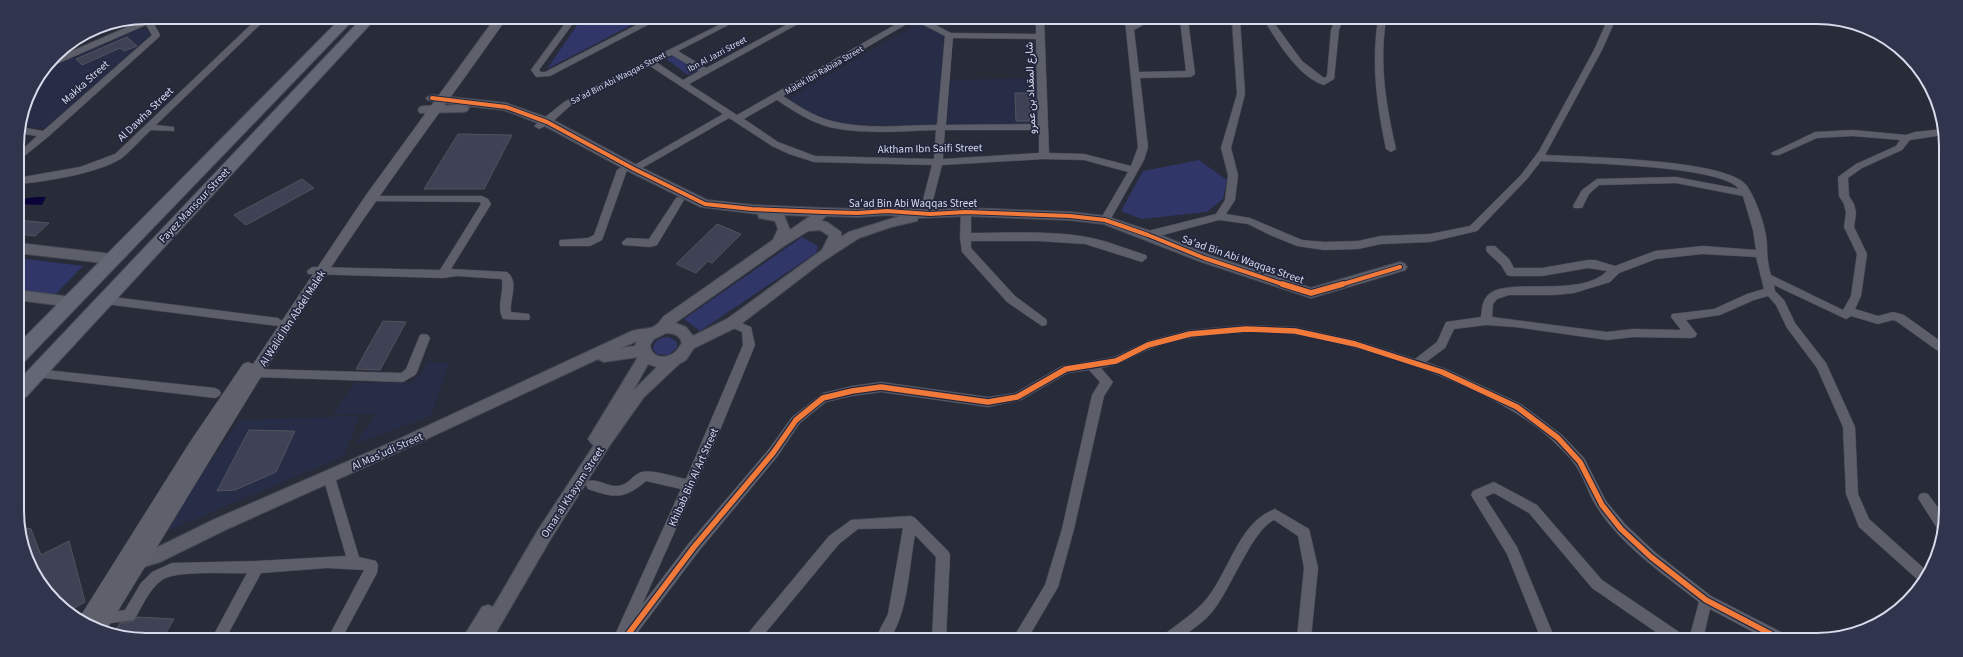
<svg xmlns="http://www.w3.org/2000/svg" width="1963" height="657" font-family="'Source Sans 3',Vazirmatn,sans-serif">
	<rect width="100%" height="100%" fill="#282b38"/>
	<path fill="#272c47" d="M918 23 944 35 937 126 845 124 821 120 786 100Z
		M141 28 148 30 151 35 44 129 20 125 27 96 45 70Z
		M1037 78V126L947 124 950 80Z
		M427 362 449 363 431 416 355 444 376 414H333L355 383H410L421 373Z
		M359 416 344 456 158 535 240 420Z"/>
	<path fill="#303668" d="M582 18H645L547 69Z
		M924 19H986L981 25 946 23Z
		M676 55 699 70 688 75 666 59Z
		M1199 160 1227 180 1223 199 1207 212 1141 219 1121 211 1143 171Z
		M802 237 818 246 816 253 700 331 684 319Z
		M18 258 83 266 54 296 18 291Z
		M669 337 677 342V348L668 355 657 354 653 349C654 340 661 337 669 337Z"/>
	<path fill="#0b0438" d="M37 197H46L42 205 18 204 27 198Z"/>
	<path fill="#3f4155" stroke="#51545f" d="M127 37 137 46 124 51 120 48 82 65 76 59Z
		M1015 93H1030V121H1016Z
		M458 134 512 135 484 189H424Z
		M302 179 314 188 246 225 234 215Z
		M18 220 49 223 35 236 18 234Z
		M717 224 741 234 712 263 708 261 696 273 676 264Z
		M383 321 406 322 380 370 356 369Z
		M249 430 295 431 276 472 235 490 217 491Z
		M19 527 31 529 41 555 69 541 85 602 67 612 49 596 19 536Z
		M137 617 174 619 164 636H112L120 623 134 621Z"/>
	<g fill="none" stroke-linecap="round" stroke-linejoin="round">
		<g stroke="#464854" stroke-width="1">
			<path id="minor" d="M150 17H161L153 22 160 35 159 37 49 136 17 162V154L37 136 18 133 20 127 43 131 152 35 146 25 52 66H47L51 60Z
				M259 17H268L156 125 174 127V131L151 130C141 139 132 150 122 158 100 173 44 182 18 184L17 178 80 167 115 154Z
				M569 18H577L539 70 541 72H545L650 18H661L550 76 536 77 531 70Z
				M731 19H740L678 51 706 68 797 19H807L689 84 737 115 905 19H924L951 33 1036 34V19H1044L1049 153 1084 154 1131 166 1138 147 1125 20H1133L1134 24 1142 20H1152L1134 30 1139 72 1186 71 1180 20H1188L1195 74 1191 77 1140 78 1148 147 1144 160 1109 222 1105 223 1100 220 1128 172 1084 160 1044 159 942 165 933 200 928 203 923 200 932 165 814 162 789 154 772 146 729 118 637 171H631L629 169 631 167 723 114 650 66 570 106 550 124 539 129 534 126 564 102ZM914 20 945 36 937 125C903 125 865 130 832 121 815 117 798 106 783 96ZM953 38 1036 39 1038 124 946 125ZM672 55 699 71 683 80 656 62ZM777 100C792 110 810 122 829 127 863 135 901 131 936 130L934 159 815 156 778 142 744 119ZM945 130H1039V153L943 159Z
				M1232 20H1240L1245 94 1231 148 1238 175 1235 200 1226 214 1250 218 1302 240 1324 242 1358 241 1381 236 1430 234 1470 226 1521 175 1539 151 1594 50 1607 21H1615L1602 50 1545 155C1581 157 1729 159 1747 186 1756 199 1767 229 1767 246 1767 256 1768 265 1771 275L1843 310 1851 296 1857 254 1844 227 1846 213 1844 204 1839 196 1838 177 1856 164 1896 146 1900 140 1853 136 1817 138 1779 155H1773L1771 153 1815 132 1853 130 1906 135 1915 132 1944 129 1943 135 1910 140 1902 150 1862 168 1848 178 1849 196 1854 204 1856 213 1854 227 1867 254 1861 296 1855 309 1878 316 1893 312 1904 315 1943 343 1942 352 1938 351 1896 321 1893 320 1878 324 1851 316 1846 319 1774 285 1775 291 1784 300 1795 323 1826 363 1855 427 1858 494 1869 519 1929 573 1924 583 1920 586 1918 580 1859 527 1846 494 1843 427 1817 368 1787 328 1776 305 1768 296 1754 300 1720 315 1686 320 1697 334 1695 337 1691 338 1633 337 1607 340 1515 327 1486 325 1454 329 1445 348 1426 362 1446 369 1521 404 1562 435 1584 458 1606 501 1626 525 1656 553 1711 596 1787 635 1789 640H1768L1710 609 1703 639H1689L1699 602C1663 574 1623 547 1598 509 1589 496 1585 479 1576 466 1570 457 1561 449 1554 442 1498 388 1373 348 1296 335 1264 330 1223 333 1191 338 1178 340 1162 344 1150 349 1132 356 1121 365 1101 368L1113 382 1104 396 1074 529 1058 587 1028 638H1013L1045 585 1062 529 1092 395 1100 382 1089 370 1068 373 1021 400 988 407 881 392 852 396 826 402 800 423 777 457 699 551 634 637H614L681 489 646 481C624 500 614 498 588 489L586 485 588 481C597 478 608 487 618 486 628 485 631 477 639 473 650 468 674 477 686 479L743 345 742 332 728 326 727 323 728 320 732 319 751 327 755 345 720 430 642 605 689 543 769 449 792 417 823 393 852 386 881 382 988 397 1015 393 1062 366 1114 357 1148 341 1190 330 1246 325 1295 327 1355 340 1415 359 1437 342 1446 322 1481 317C1482 309 1482 301 1488 295 1506 276 1580 299 1607 271L1588 268 1542 276H1511L1507 275 1501 265 1487 252 1486 249 1487 246H1495L1509 259 1514 268H1542L1588 260H1595L1615 266 1655 251 1703 246 1756 250 1753 230 1743 196 1676 183 1599 185 1589 194 1582 208H1574L1573 206 1582 190 1597 179 1676 177 1739 189C1722 165 1575 163 1541 161L1527 179 1477 231 1430 242 1381 244 1358 249 1324 250 1297 246 1270 235 1248 224 1219 220 1148 239 1144 238 1143 235 1144 232 1216 214 1225 200 1228 175 1221 148 1237 94ZM1703 254 1756 257 1764 289 1747 294 1714 309 1672 314 1671 317 1681 330 1633 329 1607 332 1492 317 1493 304 1497 299 1509 295H1554L1574 293 1610 282 1619 273 1656 259Z
				M1264 20H1272L1302 61 1324 78 1327 76 1331 30 1335 20H1343L1339 30 1334 79 1324 85C1299 78 1277 41 1264 20Z
				M1378 20H1386C1379 64 1386 106 1396 149L1391 152 1386 149C1377 106 1371 64 1378 20Z
				M622 167 627 170 602 240 590 246H560L559 243 560 240 588 238 594 235 617 170Z
				M371 196H482L488 199 491 204 451 269 507 272C520 282 509 299 511 312L529 314 530 317 529 320 503 319C496 306 504 294 502 280L501 279 457 276 443 278 308 274 307 271 312 267 440 270 481 204 480 202 368 201 366 199Z
				M679 197 684 200 657 245 650 247 623 245 622 242 627 238 649 239 676 198Z
				M966 209 971 212V233C1009 233 1060 230 1096 239 1113 243 1129 250 1146 255L1147 258 1142 262 1085 244 1038 241H971V248L1015 296 1046 319 1047 322 1046 325 1042 326 1007 302 962 252 960 237 961 212Z
				M105 296 278 318 283 322 278 326 105 304 100 300Z
				M424 334 428 335 430 338 417 372 415 375 403 382 256 377 252 376 250 373 252 370 256 369 401 373 406 369 420 335Z
				M36 369 215 388 219 390 221 393 219 396 215 398 36 377 32 376 30 373 32 370Z
				M329 472 333 473 335 477 359 557 376 561 378 565 377 573 343 636H329L364 570 327 568 261 573 227 636H213L247 573C228 574 176 570 162 580 149 589 142 607 134 620L104 624 99 622 97 618 99 614 125 610 141 583 152 572 172 563 257 561 346 556 323 477 325 473Z
				M1494 482 1537 505 1602 580 1682 634 1684 639H1666L1592 588 1529 513 1494 493 1485 497 1517 547 1555 639H1541L1507 554 1471 495 1473 491Z
				M1924 493 1928 494 1942 513V529L1937 528 1918 498 1920 494Z
				M1275 509 1309 529 1310 533 1318 568 1311 638H1297L1304 568 1298 536 1274 520C1252 530 1230 591 1212 612 1204 622 1191 630 1181 638H1164L1166 633C1178 624 1191 615 1202 604 1229 576 1237 522 1275 509Z
				M911 516 915 518 948 551 950 555 946 638H932L936 557 915 535C909 566 908 611 891 637H876L888 614 903 528 858 529 839 544 762 637H747L749 632 829 536 851 520Z"/>
		</g>
		<g stroke="#464854" stroke-width="2">
			<path id="tertiary" d="M432 95 506 103 551 119 638 166 707 200 752 205 823 208 857 209 887 207 930 210 966 208 1070 212 1105 216 1153 232 1209 255 1311 288 1400 262 1405 264 1407 267 1405 270 1311 298 1199 261 1104 224 1070 220 966 216 918 218 917 221 891 227 859 238 822 262 737 327 694 348 686 360 679 364 644 397 610 445 550 540 494 636H464L482 607 488 605 493 607 538 530 594 445 591 443 588 439 638 357 604 362 598 359 407 448 225 530 160 562 134 570 128 568 126 563 128 558 150 551 213 520 397 440 632 331C646 327 654 332 663 317L773 240 778 229 775 221 759 218 758 214 701 207 630 172 543 125 504 110 467 106 469 108 467 111 463 112 420 113 418 110 420 107 424 106 458 105 428 100 426 98ZM784 215 810 216 790 230ZM887 215 900 216 849 232 841 237V232L827 222 821 221 826 216 857 217ZM820 230 829 236 822 250 727 319 693 336 686 327 675 323 784 246 808 231ZM666 333C674 333 680 335 682 343 679 347 677 351 674 353 664 360 651 357 650 345L654 339ZM637 341 635 346 621 348ZM648 364 657 367 633 391Z
				M18 243 112 254 117 256 119 259 117 262 112 264 18 253Z
				M18 290 71 297 76 298 78 302 76 306 71 307 18 300Z"/>
		</g>
		<g stroke="#464854" stroke-width="1">
			<path id="secondary" d="M495 18H507C446 105 382 189 324 278 248 394 178 514 105 632L78 620 190 442 243 364 248 362 253 364 366 195Z"/>
		</g>
		<g stroke="#464854" stroke-width="2">
			<path id="trunk" d="M341 18H355L25 361 18 363V344Z
				M362 18H376L26 397 19 399V380Z"/>
		</g>
		<use href="#minor" fill="#5c5f69" fill-rule="evenodd"/>
		<use href="#tertiary" fill="#5c5f69" fill-rule="evenodd"/>
		<use href="#secondary" fill="#5e606b" fill-rule="evenodd"/>
		<use href="#trunk" fill="#646775" fill-rule="evenodd"/>
		<g stroke="#22263e" stroke-width="6">
			<path id="cycleway-far1" d="M432 98 506 107 547 122 634 169 705 204 752 209 823 212 857 213 887 211 930 214 966 212 1070 216 1105 220 1148 235 1204 258 1285 285
				M1340 285 1400 267"/>
		</g>
		<g stroke="#22263e" stroke-width="8">
			<path id="cycleway" d="M1282 284 1311 293 1343 284
				M626 637 694 547 773 453 796 420 823 398 852 391 881 387 988 402 1017 397 1066 369 1116 361 1148 345 1190 334 1246 329 1295 331 1355 344 1442 372 1517 407 1558 438 1580 462 1602 505 1621 529 1651 557 1706 600 1782 640"/>
		</g>
		<use href="#cycleway-far1" stroke="#f17a3a" stroke-width="4"/>
		<use href="#cycleway" stroke="#f17a3a" stroke-width="5.5"/>
	</g>
	<g text-anchor="middle" stroke-width="3.5" stroke-linejoin="round" paint-order="stroke">
		<g font-size="9" fill="#d7dbeb" stroke="#22263e">
			<text transform="translate(717 54) rotate(-28)" y="3">Ibn Al Jazri Street</text>
			<text transform="translate(824 70) rotate(-30)" y="3">Malek Ibn Rabiaa Street</text>
			<text transform="translate(618 78) rotate(-27)" y="3">Sa'ad Bin Abi Waqqas Street</text>
		</g>
		<g font-size="11" fill="#d7dbeb" stroke="#22263e">
			<text transform="translate(85 82) rotate(-42)" y="4">Makka Street</text>
			<text transform="translate(1030 88) rotate(-92)" y="4">شارع المقداد بن عمرو</text>
			<text transform="translate(145 114) rotate(-44)" y="4">Al Dawha Street</text>
			<text transform="translate(930 148) rotate(-1)" y="4">Aktham Ibn Saifi Street</text>
			<text x="913" y="207">Sa'ad Bin Abi Waqqas Street</text>
			<text transform="translate(194 205) rotate(-47)" y="4">Fayez Mansour Street</text>
			<text transform="translate(1243 259) rotate(19)" y="4">Sa'ad Bin Abi Waqqas Street</text>
			<text transform="translate(292 318) rotate(-57)" y="4">Al Walid Ibn Abdel Malek</text>
			<text transform="translate(387 451) rotate(-24)" y="4">Al Mas'udi Street</text>
			<text transform="translate(693 477) rotate(-66)" y="4">Khibab Bin Al Art Street</text>
			<text transform="translate(572 492) rotate(-57)" y="4">Omar al Khayam Street</text>
		</g>
	</g>
	<path d="M0 0H1963V657H0ZM146 24H1817A122 122 0 0 1 1939 146V511A122 122 0 0 1 1817 633H146A122 122 0 0 1 24 511V146A122 122 0 0 1 146 24Z" fill="#30344c" fill-rule="evenodd"/>
	<path fill="none" stroke="#d7dbeb" stroke-width="2" d="M146 24H1817A122 122 0 0 1 1939 146V511A122 122 0 0 1 1817 633H146A122 122 0 0 1 24 511V146A122 122 0 0 1 146 24Z"/>
</svg>
